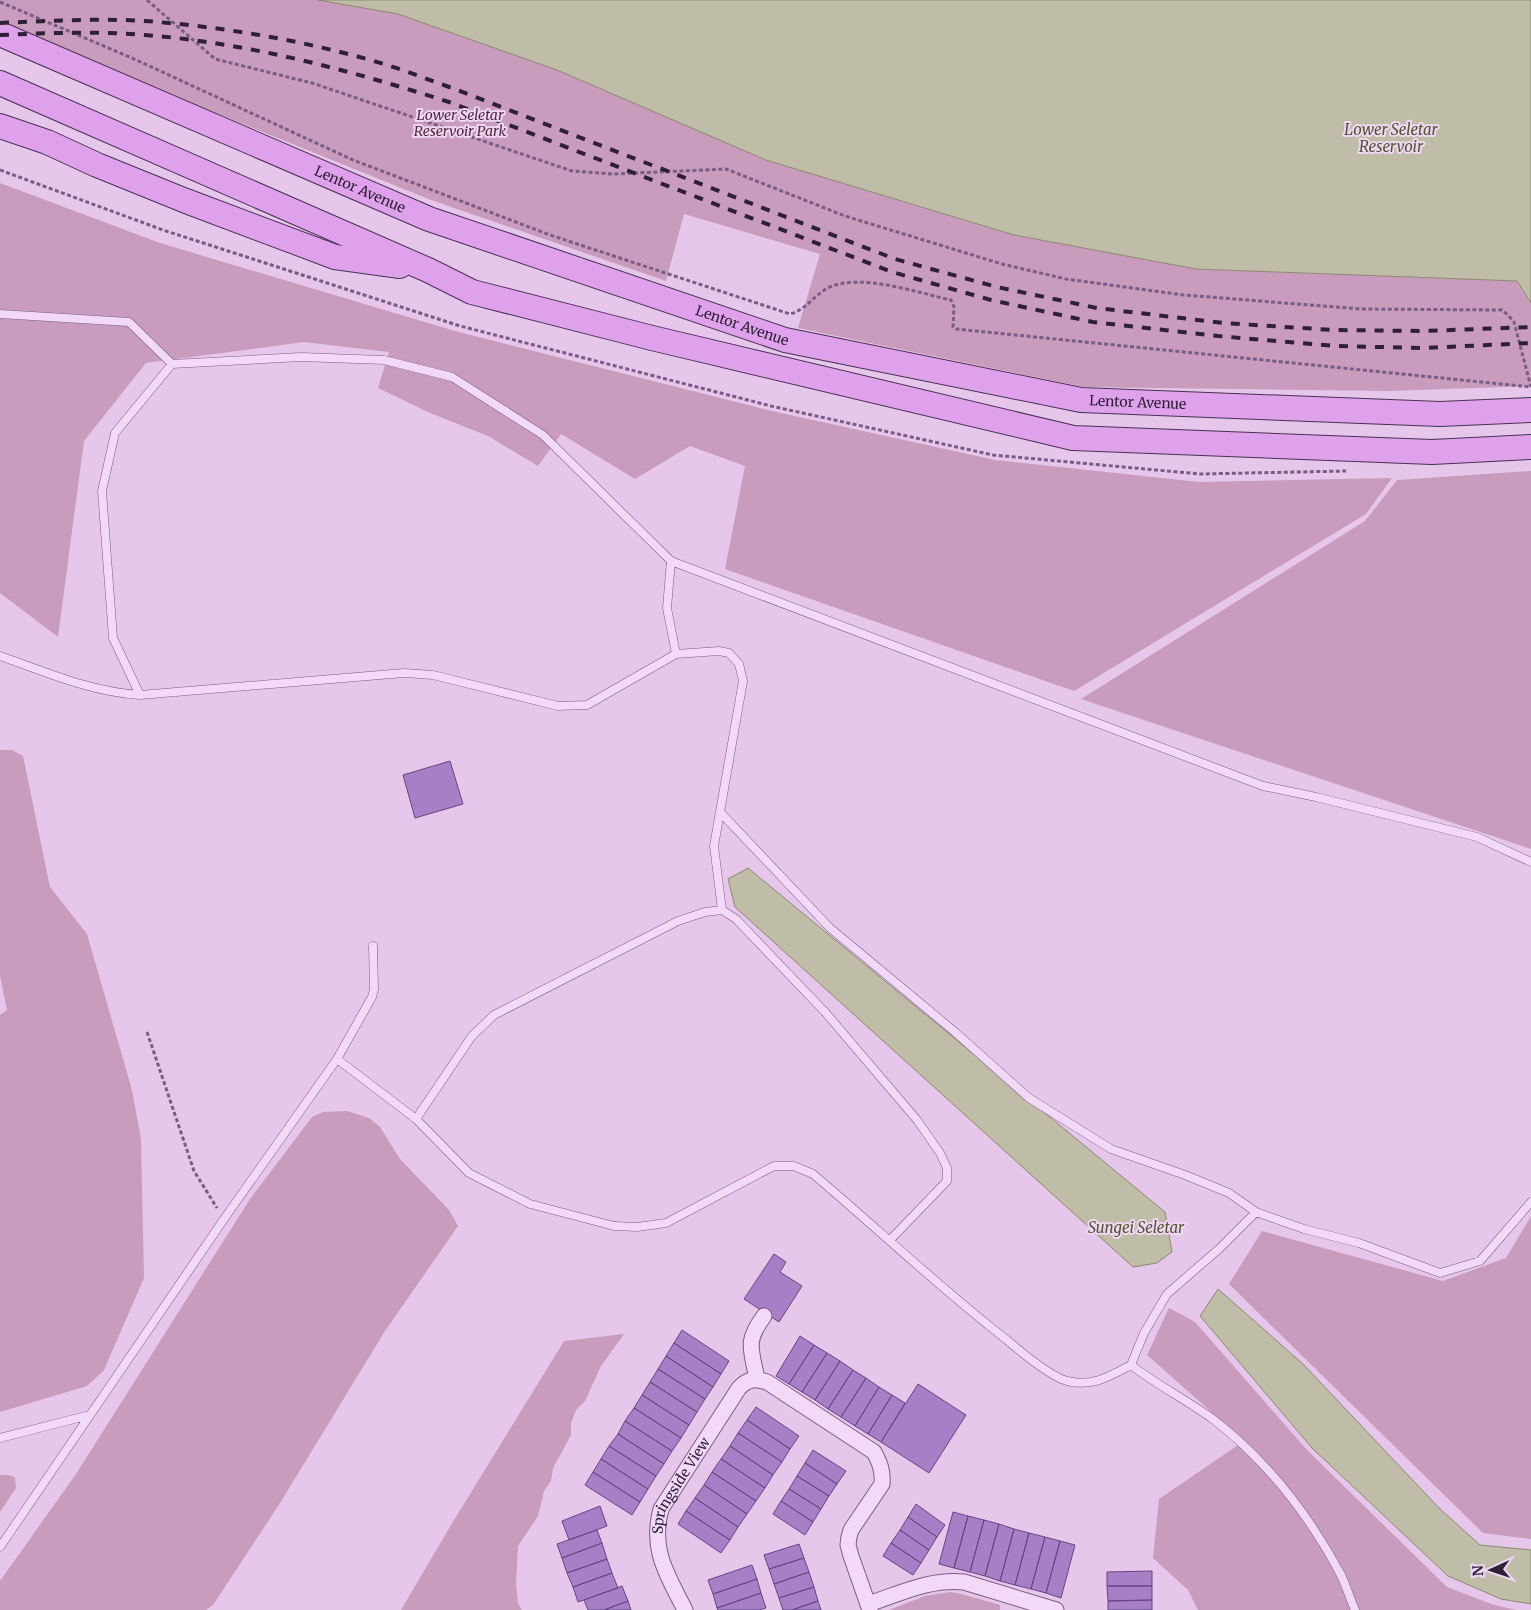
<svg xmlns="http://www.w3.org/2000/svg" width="1531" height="1610" font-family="Merriweather,serif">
	<rect width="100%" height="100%" fill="#e6c7eb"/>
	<path fill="#c99bbc" d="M0 0H318L398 14 557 70 766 160 1014 235 1196 269 1517 281 1531 303V386L1389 391 1084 387 798 328 820 254 684 214 666 281 431 200 0 26Z
		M0 183 160 243 455 331 772 411 995 460 1199 482 1392 478 1366 514 1074 691 725 569 745 466 690 446 635 479 561 434 538 466 488 436 430 413 378 388 389 352 304 342 146 363 84 441 58 637 0 593Z
		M1531 471V849L1081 699 1365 521 1397 480Z
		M0 750H12L23 756 50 887 87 934 132 1090 141 1139 144 1278 104 1370 87 1386 0 1412V1015L7 1010 0 976Z
		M347 1111 369 1118 380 1127 400 1159 449 1210 458 1226 385 1331 280 1503 213 1605 206 1610H0V1581L76 1474 250 1199 312 1117 323 1112Z
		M1531 1216V1539L1483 1533 1229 1284 1262 1231 1443 1281 1506 1258Z
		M1169 1308 1195 1322 1307 1450 1447 1587 1494 1605 1517 1610H1198L1188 1590 1153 1558 1159 1499 1244 1441 1147 1355Z
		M624 1334 601 1366 585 1401 576 1410 571 1423V1435L553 1468 551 1481 544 1491 538 1516 518 1546 516 1584 518 1603 522 1610H401L451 1525 564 1341Z
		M0 1475H9L15 1477 16 1488 0 1512Z
		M950 1592 962 1594 1000 1605V1610H889L925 1596Z"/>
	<path fill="#bfbca8" stroke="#8d8a6f" d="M318 0H1531V303L1517 281 1196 269 1014 235 766 160 557 70 398 14Z
		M748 868 1165 1212 1172 1252 1157 1263 1133 1267 735 907 728 879Z
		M1218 1289 1303 1364 1440 1509 1480 1545 1531 1550V1604L1501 1599 1448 1576 1312 1448 1200 1316Z"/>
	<path fill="#a87fc7" stroke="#674583" d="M450 761 463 804 415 818 403 775Z
		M774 1254 786 1262 780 1272 802 1286 779 1322 744 1299Z
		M682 1330 729 1361 721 1374 674 1343Z
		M800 1336 814 1345 789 1384 776 1376Z
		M674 1343 721 1374 713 1387 666 1356Z
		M814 1345 827 1353 802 1392 789 1384Z
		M827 1353 840 1361 815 1400 802 1392Z
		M666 1356 713 1387 705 1399 658 1369Z
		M840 1361 853 1370 828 1409 815 1400Z
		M658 1369 705 1399 697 1412 650 1382Z
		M853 1370 866 1378 841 1417 828 1409Z
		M866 1378 879 1387 855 1426 841 1417Z
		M650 1382 697 1412 689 1425 642 1395Z
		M918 1384 966 1415 929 1473 881 1442Z
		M879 1387 892 1395 868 1434 855 1426Z
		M642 1395 689 1425 681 1438 634 1408Z
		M892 1395 905 1403 881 1442 868 1434Z
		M756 1407 799 1436 790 1449 747 1420Z
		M634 1408 681 1438 672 1451 625 1421Z
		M747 1420 790 1449 782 1462 738 1433Z
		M625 1421 672 1451 664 1464 618 1434Z
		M738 1433 782 1462 773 1475 730 1446Z
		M618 1434 664 1464 656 1476 609 1446Z
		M609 1446 656 1476 648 1489 601 1459Z
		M730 1446 773 1475 765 1488 721 1459Z
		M813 1450 846 1471 837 1484 805 1463Z
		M601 1459 648 1489 640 1502 593 1472Z
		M721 1459 765 1488 756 1501 712 1472Z
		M805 1463 837 1484 829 1496 797 1476Z
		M593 1472 640 1502 632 1515 585 1485Z
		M712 1472 756 1501 747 1514 704 1485Z
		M797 1476 829 1496 821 1509 789 1489Z
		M704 1485 747 1514 738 1527 695 1498Z
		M789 1489 821 1509 813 1522 781 1501Z
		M695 1498 738 1527 730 1540 686 1511Z
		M781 1501 813 1522 805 1535 773 1514Z
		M916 1504 945 1525 937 1537 908 1517Z
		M600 1506 607 1526 569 1540 562 1521Z
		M686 1511 730 1540 721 1553 678 1524Z
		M953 1512 968 1516 954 1568 939 1564Z
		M968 1516 984 1520 970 1572 954 1568Z
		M908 1517 937 1537 929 1550 900 1530Z
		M984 1520 999 1524 985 1576 970 1572Z
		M999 1524 1014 1529 1000 1581 985 1576Z
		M1014 1529 1029 1533 1015 1585 1000 1581Z
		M597 1530 602 1543 562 1558 557 1544Z
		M900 1530 929 1550 921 1563 891 1543Z
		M1029 1533 1045 1537 1031 1589 1015 1585Z
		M1045 1537 1060 1541 1046 1593 1031 1589Z
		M1060 1541 1075 1545 1061 1598 1046 1593Z
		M602 1543 607 1559 567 1573 562 1558Z
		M891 1543 921 1563 913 1575 883 1556Z
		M799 1544 804 1558 769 1569 764 1555Z
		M804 1558 809 1572 774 1584 769 1569Z
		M607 1559 612 1573 573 1587 567 1573Z
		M752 1565 757 1579 713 1594 708 1580Z
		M1152 1571V1586H1107V1572Z
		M809 1572 814 1587 779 1598 774 1584Z
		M612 1573 618 1588 578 1602 573 1587Z
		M757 1579 761 1593 717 1608 713 1594Z
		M622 1586 628 1601 604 1610H588L584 1600Z
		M1107 1586H1152V1600L1108 1601Z
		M814 1587 818 1601 792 1610H783L779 1598Z
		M761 1593 766 1608 759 1610H718L717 1608Z
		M1152 1600V1610H1108V1601Z
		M628 1601 631 1610H604Z
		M818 1601 821 1610H792Z"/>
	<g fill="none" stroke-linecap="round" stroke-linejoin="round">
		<g stroke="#795d86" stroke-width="9">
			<path id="lane" d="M0 314 129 322 172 364
				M671 561 667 608 676 654
				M0 656C46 672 91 692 140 695L404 673 433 675 558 706 587 705 676 654 719 651 729 653 739 664 743 681 714 846 722 910
				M140 695 113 638 102 491 115 433 172 364 301 357 384 360 452 377 543 435 671 561 1263 786 1316 797 1477 837 1531 862
				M720 812 830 928 955 1032 1029 1098 1111 1149 1185 1175 1229 1193 1256 1212 1304 1229 1359 1243 1440 1273 1480 1261 1531 1202
				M337 1059 416 1119 469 1173 530 1204 614 1226 637 1227 666 1223 774 1166H794L813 1174C878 1229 940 1288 1007 1340 1021 1352 1050 1376 1067 1381 1093 1387 1108 1377 1131 1365L1144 1333 1167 1294 1220 1248 1256 1212
				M416 1119 472 1036 494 1015 678 921 705 912 722 910 736 919 825 1012 917 1120 940 1153 947 1168V1181L890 1240
				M1131 1365C1157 1385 1187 1400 1214 1420 1267 1461 1309 1515 1341 1575 1346 1586 1350 1598 1355 1610
				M0 1438 90 1415
				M0 1547 224 1219 337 1059 372 997 374 989 373 946"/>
		</g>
		<g stroke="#795d86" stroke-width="17">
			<g id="street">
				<path d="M757 1379C751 1348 745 1342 764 1316"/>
				<path d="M868 1604C899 1594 931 1578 964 1582L1056 1610"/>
				<path id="s1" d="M685 1610C667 1574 650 1550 661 1509L739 1388C748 1379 754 1378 767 1382L874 1452C880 1463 883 1471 882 1484L851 1530 849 1537 848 1545 851 1556 870 1610"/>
			</g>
		</g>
		<g stroke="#473154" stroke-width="26">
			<g id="primary">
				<path id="s2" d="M0 34 429 219 785 340 1081 400 1440 414 1531 410"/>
				<path d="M0 83 428 270 472 292 652 338 1073 438 1432 452 1531 447"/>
				<path d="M0 126 47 142 97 165 186 201 335 257 400 266"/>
			</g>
		</g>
		<path stroke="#795d86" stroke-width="3" stroke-dasharray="4 2.5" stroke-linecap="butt" d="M147 0 215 59 312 83 572 171 613 174 726 169 845 216 1002 264 1066 279 1184 295 1361 309 1502 310 1509 316 1514 322 1531 387
			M0 2 132 58 353 160 550 235 790 314C806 310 814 295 828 288 859 272 918 293 951 300L954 307 953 327 956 329 1531 387
			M0 170 163 230 460 326 771 406 993 455 1200 474 1346 471
			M147 1032 194 1171 217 1208"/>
		<use href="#lane" stroke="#f2d9f7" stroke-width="8"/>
		<use href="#street" stroke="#f2d9f7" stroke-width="15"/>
		<use href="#primary" stroke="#e0a1ec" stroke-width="24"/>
		<path stroke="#2f2037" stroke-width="4" stroke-dasharray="9 9" stroke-linecap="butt" d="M0 23C48 21 96 18 145 21 225 27 307 41 384 64 407 71 429 80 452 88L895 259 997 287 1097 308 1223 323 1334 330 1424 331 1531 327
			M0 35C48 33 97 31 145 35 249 43 349 70 449 102L892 272 991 300 1093 322 1218 336 1336 346 1424 348 1531 343"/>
	</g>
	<g text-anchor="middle" stroke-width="4" stroke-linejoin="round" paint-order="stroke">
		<g font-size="14" font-style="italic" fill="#522841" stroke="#efd6f3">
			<text x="460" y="120">Lower Seletar<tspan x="460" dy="16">Reservoir Park</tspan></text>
		</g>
		<g font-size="14" fill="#2f2037" stroke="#efd6f3">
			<text dy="5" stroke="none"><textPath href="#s2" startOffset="392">Lentor Avenue</textPath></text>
			<text dy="5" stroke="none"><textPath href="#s2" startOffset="798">Lentor Avenue</textPath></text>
			<text dy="5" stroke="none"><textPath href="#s2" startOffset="1202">Lentor Avenue</textPath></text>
			<text dy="5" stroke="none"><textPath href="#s1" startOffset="136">Springside View</textPath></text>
		</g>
		<g font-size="15" font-style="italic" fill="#525630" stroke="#efd6f3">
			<text x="1391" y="135">Lower Seletar<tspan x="1391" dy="17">Reservoir</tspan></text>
			<text x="1136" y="1233">Sungei Seletar</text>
		</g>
	</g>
	<g transform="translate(1491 1570) rotate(267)" stroke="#efd6f3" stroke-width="4" paint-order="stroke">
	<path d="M0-4L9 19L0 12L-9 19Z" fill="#2f2037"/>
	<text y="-8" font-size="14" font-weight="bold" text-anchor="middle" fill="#2f2037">N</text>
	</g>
</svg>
